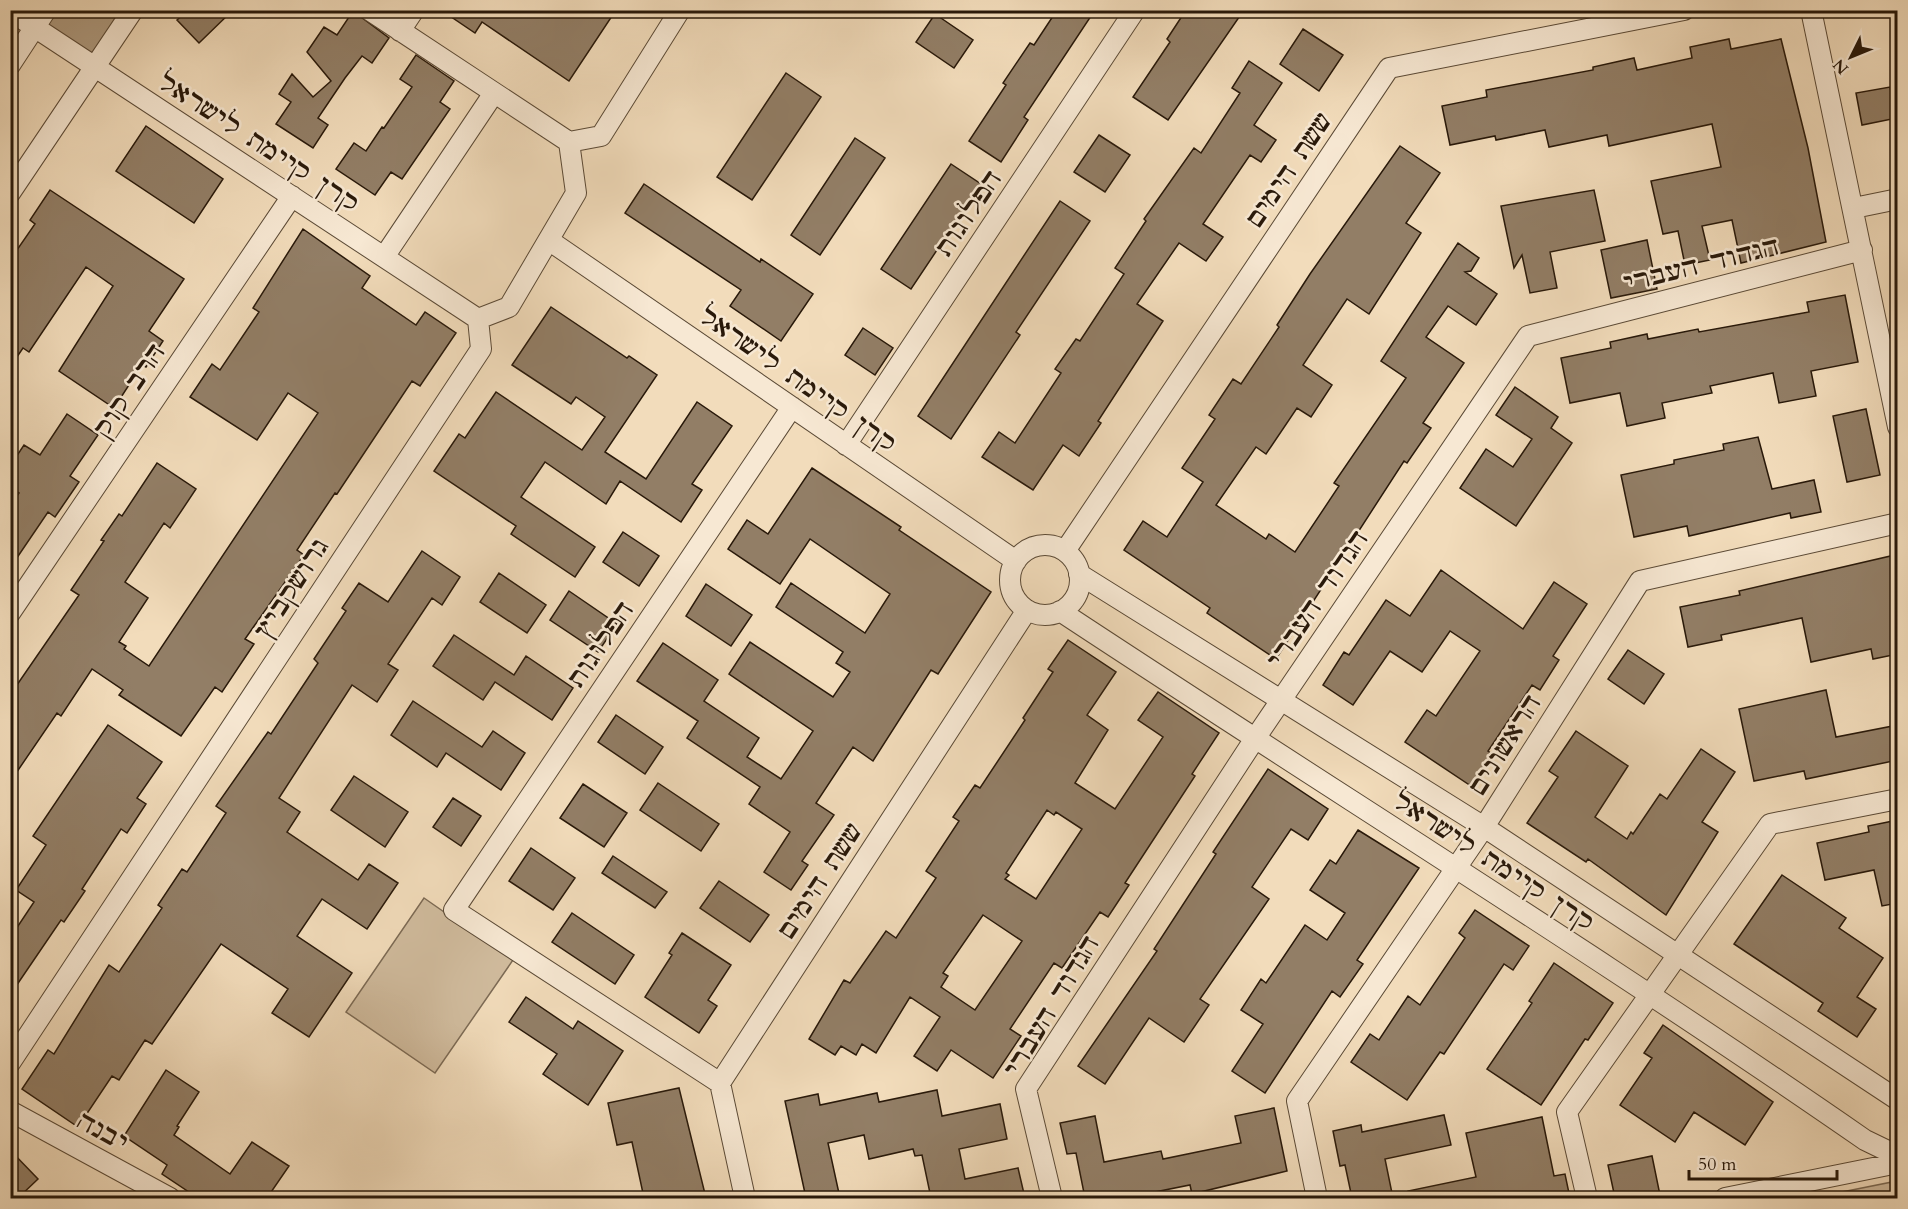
<svg xmlns="http://www.w3.org/2000/svg" width="1908" height="1209" font-family="Cardo,'Frank Ruhl Libre',serif">
	<rect width="100%" height="100%" fill="#f2dcbb"/>
	<filter id="stains"><feTurbulence type="fractalNoise" baseFrequency=".00333" numOctaves="4"/><feColorMatrix values="0 0 0 0 .2 0 0 0 0 .09 0 0 0 0 .02 0 0 0 .5 -.17"/></filter>
	<radialGradient id="worn" r=".72"><stop offset=".6" stop-color="#630" stop-opacity="0"/><stop offset="1" stop-color="#630" stop-opacity=".3"/></radialGradient>
	<path fill="#d0bb9d" stroke="#7c6a54" stroke-width="1.5" d="M424 898 513 960 435 1073 346 1012Z
		M1897 1181V1198H1812Z"/>
	<path fill="#ae9a7f" stroke="#796650" stroke-width="1.5" d="M55 11H126L94 59 46 25Z"/>
	<path fill="#927e66" stroke="#29190a" stroke-width="1.5" fill-rule="evenodd" d="M188 10H233L199 43 177 20Z
		M441 10H616L569 81 482 22 475 33Z
		M1057 10H1095L1024 117 1028 120 1001 162 969 141 1006 85 1003 83 1030 43 1034 45Z
		M1186 10H1244L1168 120 1133 97 1170 42 1167 39Z
		M353 11 389 38 372 63 362 56 345 78 318 118 328 125 313 148 276 124 291 102 279 94 292 74 313 97 331 81 307 52 324 27 337 35Z
		M935 14 973 40 954 68 916 42Z
		M1303 29 1343 55 1319 91 1280 64Z
		M1729 39 1731 49 1781 39 1808 148 1826 242 1741 263 1732 220 1702 226 1710 260 1685 265 1678 231 1663 234 1651 181 1721 167 1712 124 1609 146 1607 135 1549 147 1545 130 1496 140 1495 136 1450 145 1442 106 1487 97 1486 90 1593 70V67L1634 58 1637 70 1692 58 1690 47Z
		M416 55 454 81 440 102 450 109 402 179 391 172 375 195 336 169 354 143 366 151 382 127 384 128 412 87 400 79Z
		M1249 61 1282 83 1254 125 1276 140 1261 162 1250 155 1203 224 1223 237 1206 261 1179 243 1137 304 1163 321 1098 421 1101 423 1079 456 1063 445 1033 490 982 457 999 432 1015 443 1061 373 1055 369 1076 339 1080 341 1124 274 1115 268 1146 221 1144 219 1194 148 1201 153 1240 93 1232 88Z
		M786 73 821 97 752 200 717 177Z
		M1890 87 1897 118 1862 125 1856 93Z
		M146 126 223 179 194 223 116 171Z
		M1099 135 1130 155 1105 192 1074 172Z
		M855 138 885 158 820 255 791 235Z
		M1400 146 1440 173 1406 223 1421 233 1369 314 1347 299 1303 365 1332 385 1311 417 1297 408 1266 454 1256 447 1216 505 1266 539 1269 534 1295 552 1339 486 1334 483 1406 378 1381 361 1458 243 1479 258 1471 271 1465 272 1497 294 1476 325 1448 306 1426 337 1464 363 1423 423 1431 428 1407 463 1404 461 1276 659 1207 613 1210 608 1124 550 1143 521 1167 537 1203 482 1182 468 1215 419 1209 415 1233 379 1241 384 1279 327 1277 325 1310 274Z
		M951 164 981 184 911 289 881 269Z
		M644 184 760 262 761 259 813 294 781 341 730 306 741 290 625 213Z
		M50 190 184 279 149 331 163 341 146 367 142 365 114 408 59 371 113 286 86 267 29 352 23 348 10 367V260L35 224 30 220Z
		M1594 190 1605 241 1550 252 1557 288 1530 293 1522 255 1514 268 1501 206Z
		M1060 201 1090 221 1016 332 1020 335 951 439 918 416Z
		M303 229 370 276 362 288 416 325 425 312 456 333 420 386 412 381 337 494 335 493 297 550 304 555 245 639 254 644 222 692 215 687 181 736 119 695 123 690 92 669 61 716 57 713 10 782V695L79 595 71 590 104 541 101 540 119 514 122 516 157 463 196 489 170 528 164 523 125 582 148 598 119 642 126 646 124 649 149 666 318 413 288 393 257 440 190 397 212 364 220 370 259 312 253 308Z
		M1647 240 1657 289 1611 298 1601 250Z
		M1845 295 1858 362 1811 371 1816 396 1779 403 1773 373 1710 386 1712 393 1662 403 1665 418 1627 426 1620 393 1570 403 1561 358 1611 348 1610 342 1647 334 1648 339 1698 329 1699 332 1809 312 1807 302Z
		M551 307 627 358 629 356 657 375 605 452 646 479 697 402 732 426 692 484 702 490 681 522 620 481 606 504 545 462 521 497 595 547 575 577 511 534 516 526 434 471 459 434 465 438 496 392 582 450 605 417 576 397 571 404 512 365Z
		M863 328 893 348 875 375 845 355Z
		M1515 387 1558 417 1551 428 1572 443 1516 526 1460 488 1486 449 1513 467 1532 439 1496 415Z
		M1866 409 1880 475 1847 482 1833 416Z
		M67 414 98 435 70 476 79 482 55 517 48 512 10 568V506L19 493 10 487V466L24 445 40 455Z
		M1758 437 1772 489 1814 480 1821 512 1791 518 1790 513 1689 536 1687 526 1634 537 1621 475 1674 464V460L1724 450 1723 444Z
		M812 468 901 527 899 530 991 592 938 674 931 670 873 761 853 747 816 803 834 815 802 861 808 865 791 890 764 872 790 832 749 804 760 787 687 738 698 721 637 681 663 643 718 680 704 701 759 738 747 757 781 779 813 731 729 674 750 642 833 697 850 672 836 663 843 652 776 607 791 583 865 633 890 594 810 539 780 584 728 549 747 520 768 534Z
		M623 532 659 556 639 586 603 562Z
		M422 551 460 577 442 605 432 598 388 664 398 670 377 702 352 685 279 798 300 812 287 832 358 880 369 864 398 883 367 929 322 899 297 936 352 973 309 1037 272 1013 288 989 221 944 152 1044 145 1040 119 1080 112 1076 78 1127 22 1089 48 1050 54 1054 109 965 119 972 162 908 158 905 182 869 187 872 226 813 216 806 268 732 271 734 318 663 314 659 346 611 342 608 359 583 388 602Z
		M1895 555 1898 568V654L1873 659 1871 649 1811 662 1802 618 1721 635 1722 640 1688 647 1680 607 1740 595 1739 591Z
		M1441 570 1523 629 1554 582 1587 604 1553 656 1559 660 1540 690 1532 685 1488 751 1492 754 1471 786 1405 742 1427 710 1436 716 1480 651 1450 631 1422 672 1390 651 1353 705 1323 685 1344 652 1349 655 1386 600 1410 616Z
		M499 573 546 605 527 633 480 602Z
		M706 584 752 615 731 646 686 616Z
		M569 591 617 624 598 652 550 620Z
		M454 635 514 675 526 656 573 688 552 720 495 682 483 700 433 666Z
		M1068 640 1116 672 1087 715 1108 730 1075 783 1115 809 1163 737 1138 720 1158 692 1219 733 1192 774 1195 776 1125 883 1129 885 1108 917 1100 912 1062 968 1054 963 1010 1029 1021 1036 993 1078 951 1050 937 1071 914 1056 940 1017 910 997 876 1053 862 1044 856 1055 841 1046 835 1055 809 1039 844 980 850 983 886 931 896 938 936 878 926 871 959 821 953 817 975 785 980 788 1025 720 1023 718 1053 672 1048 669ZM1047 810 1054 815 1056 812 1082 829 1036 899 1005 879 1009 875 1006 873ZM983 915 1022 941 975 1010 941 987 948 976 943 973Z
		M1628 650 1664 674 1644 704 1608 679Z
		M1826 690 1836 737 1898 725V760L1806 779 1804 771 1754 781 1739 709Z
		M413 701 482 747 493 731 525 753 501 790 446 753 437 767 391 735Z
		M616 715 663 747 645 774 598 742Z
		M108 725 162 762 137 798 146 804 127 833 121 829 82 889 85 891 64 922 61 920 10 995V938L34 902 16 890 46 845 33 836Z
		M1576 731 1628 766 1595 817 1627 839 1631 832 1633 834 1660 794 1667 799 1701 749 1735 772 1702 822 1718 832 1666 915 1588 859 1586 862 1527 823 1558 777 1549 771Z
		M1268 769 1328 809 1308 840 1291 829 1252 887 1269 899 1200 999 1209 1005 1184 1042 1149 1018 1105 1084 1078 1066 1157 951 1154 949 1216 854 1213 852Z
		M354 776 408 812 385 847 331 810Z
		M658 783 719 824 701 851 640 810Z
		M583 784 627 813 604 847 560 818Z
		M453 798 481 816 461 846 433 827Z
		M1898 820V903L1882 906 1874 870 1825 880 1817 843 1869 832 1868 826Z
		M1358 830 1419 868 1357 960 1363 964 1340 997 1332 991 1265 1093 1232 1071 1263 1024 1241 1010 1261 979 1266 983 1305 925 1327 940 1345 913 1310 890 1330 860 1336 864Z
		M531 848 575 878 553 910 509 881Z
		M613 856 667 892 655 908 602 873Z
		M1782 875 1846 918 1839 928 1883 958 1857 997 1876 1009 1857 1037 1818 1011 1823 1003 1734 944Z
		M719 881 769 915 750 942 700 908Z
		M1475 910 1529 946 1513 970 1504 964 1444 1054 1440 1052 1407 1100 1351 1062 1370 1034 1379 1040 1408 996 1420 1005 1465 938 1459 933Z
		M572 913 634 955 615 984 552 942Z
		M682 933 731 965 708 1000 717 1006 699 1033 645 997 672 955 669 953Z
		M1554 963 1613 1003 1588 1040 1585 1039 1541 1105 1487 1069 1532 1003 1529 1001Z
		M526 997 573 1029 578 1021 623 1051 588 1105 543 1074 557 1054 509 1022Z
		M1663 1025 1773 1102 1745 1145 1694 1112 1675 1142 1620 1105 1652 1058 1644 1053Z
		M166 1070 199 1092 177 1126 179 1127 174 1135 230 1174 252 1142 289 1166 267 1198H198L162 1174 167 1165 124 1136Z
		M679 1088 706 1198H644L632 1142 617 1145 608 1103Z
		M937 1090 942 1116 1000 1104 1007 1139 959 1149 965 1179 1018 1168 1025 1198H931L922 1155 915 1156 913 1149 869 1159 864 1135 828 1143 840 1198H806L785 1101 818 1094 820 1105 877 1093 879 1102Z
		M1274 1108 1287 1171 1192 1194 1190 1185 1125 1198H1085L1076 1153 1067 1154 1060 1123 1095 1116 1104 1162 1161 1151 1163 1159 1241 1143 1235 1116Z
		M1444 1115 1451 1145 1385 1159 1393 1198H1352L1345 1165 1340 1166 1333 1131 1361 1125 1362 1132Z
		M1542 1117 1554 1176 1565 1174 1570 1198H1409L1408 1191 1476 1177 1466 1133Z
		M10 1150 38 1179 18 1198H10Z
		M1652 1156 1660 1195 1615 1198 1608 1165Z"/>
	<g fill="none" stroke-linecap="round" stroke-linejoin="round">
		<g stroke="#5b4a36" stroke-width="22">
			<path id="minor" d="M369 10 569 142
				M1811 10 1898 427
				M10 11 478 319
				M400 31 414 10
				M10 65 46 10
				M569 142 601 136 680 10
				M10 193 133 10
				M1854 208 1898 199
				M550 241 1016 561
				M384 257 494 93
				M478 319 509 307 576 193 569 142
				M846 445 1135 10
				M1010 580a35 35 0 1 1 70 0a35 35 0 1 1-70 0Z
				M1065 551 1389 68 1684 10
				M1079 574 1484 827 1898 1100
				M1060 611C1328 788 1601 957 1865 1140L1898 1156
				M10 613 292 196
				M10 1063 481 349 478 319
				M720 1083 454 910 792 407
				M10 1111 170 1198
				M745 1198 720 1083 1027 610
				M1052 1198 1026 1089 1254 740 1528 336 1862 250
				M1317 1198 1297 1101 1484 827 1640 581 1898 523
				M1587 1198 1567 1112 1770 824 1898 799
				M1725 1198 1898 1163"/>
		</g>
		<use href="#minor" stroke="#f7e8d3" stroke-width="20"/>
	</g>
	<g text-anchor="middle" stroke-width="5" stroke-linejoin="round" paint-order="stroke">
		<g font-size="26" fill="#29190a" stroke="#f7e8d3">
			<text transform="translate(259 142) rotate(33)" y="9">קרן קיימת לישראל</text>
			<text transform="translate(1288 170) rotate(-56)" y="9">ששת הימים</text>
			<text transform="translate(968 213) rotate(-56)" y="9">הפלוגות</text>
			<text transform="translate(1701 264) rotate(-14)" y="9">הגדוד העברי</text>
			<text transform="translate(798 379) rotate(35)" y="9">קרן קיימת לישראל</text>
			<text transform="translate(129 390) rotate(-56)" y="9">הרב קוק</text>
			<text transform="translate(291 588) rotate(-57)" y="9">גרושקביץ</text>
			<text transform="translate(1317 599) rotate(-56)" y="9">הגדוד העברי</text>
			<text transform="translate(600 644) rotate(-56)" y="9">הפלוגות</text>
			<text transform="translate(1504 745) rotate(-58)" y="9">הראשונים</text>
			<text transform="translate(1494 861) rotate(33)" y="9">קרן קיימת לישראל</text>
			<text transform="translate(819 881) rotate(-57)" y="9">ששת הימים</text>
			<text transform="translate(1051 1006) rotate(-59)" y="9">הגדוד העברי</text>
			<text transform="translate(103 1131) rotate(29)" y="9">יבנה</text>
		</g>
	</g>
	<rect width="1908" height="1209" fill="none" stroke="#f2dcbb" stroke-width="36"/>
	<rect x="12" y="12" width="1884" height="1185" fill="none" stroke="#29190a" stroke-width="3"/>
	<rect x="18" y="18" width="1872" height="1173" fill="none" stroke="#29190a" stroke-width="1.5"/>
	<g transform="translate(1851 57) rotate(227)" stroke="#f7e8d3" stroke-width="4.5" paint-order="stroke">
	<path d="M0-4.5L10 22L0 15L-10 22Z" fill="#29190a"/>
	<text y="-9" font-size="16" font-weight="bold" text-anchor="middle" fill="#29190a">N</text>
	</g>
	<path d="M1689 1170v9h148v-9" fill="none" stroke="#29190a" stroke-width="3"/>
	<text x="1698" y="1170" font-size="18" fill="#29190a" stroke="#f7e8d3" stroke-width="4.5" paint-order="stroke">50 m</text>
	<rect width="100%" height="100%" filter="url(#stains)"/>
	<rect width="100%" height="100%" fill="url(#worn)"/>
</svg>
